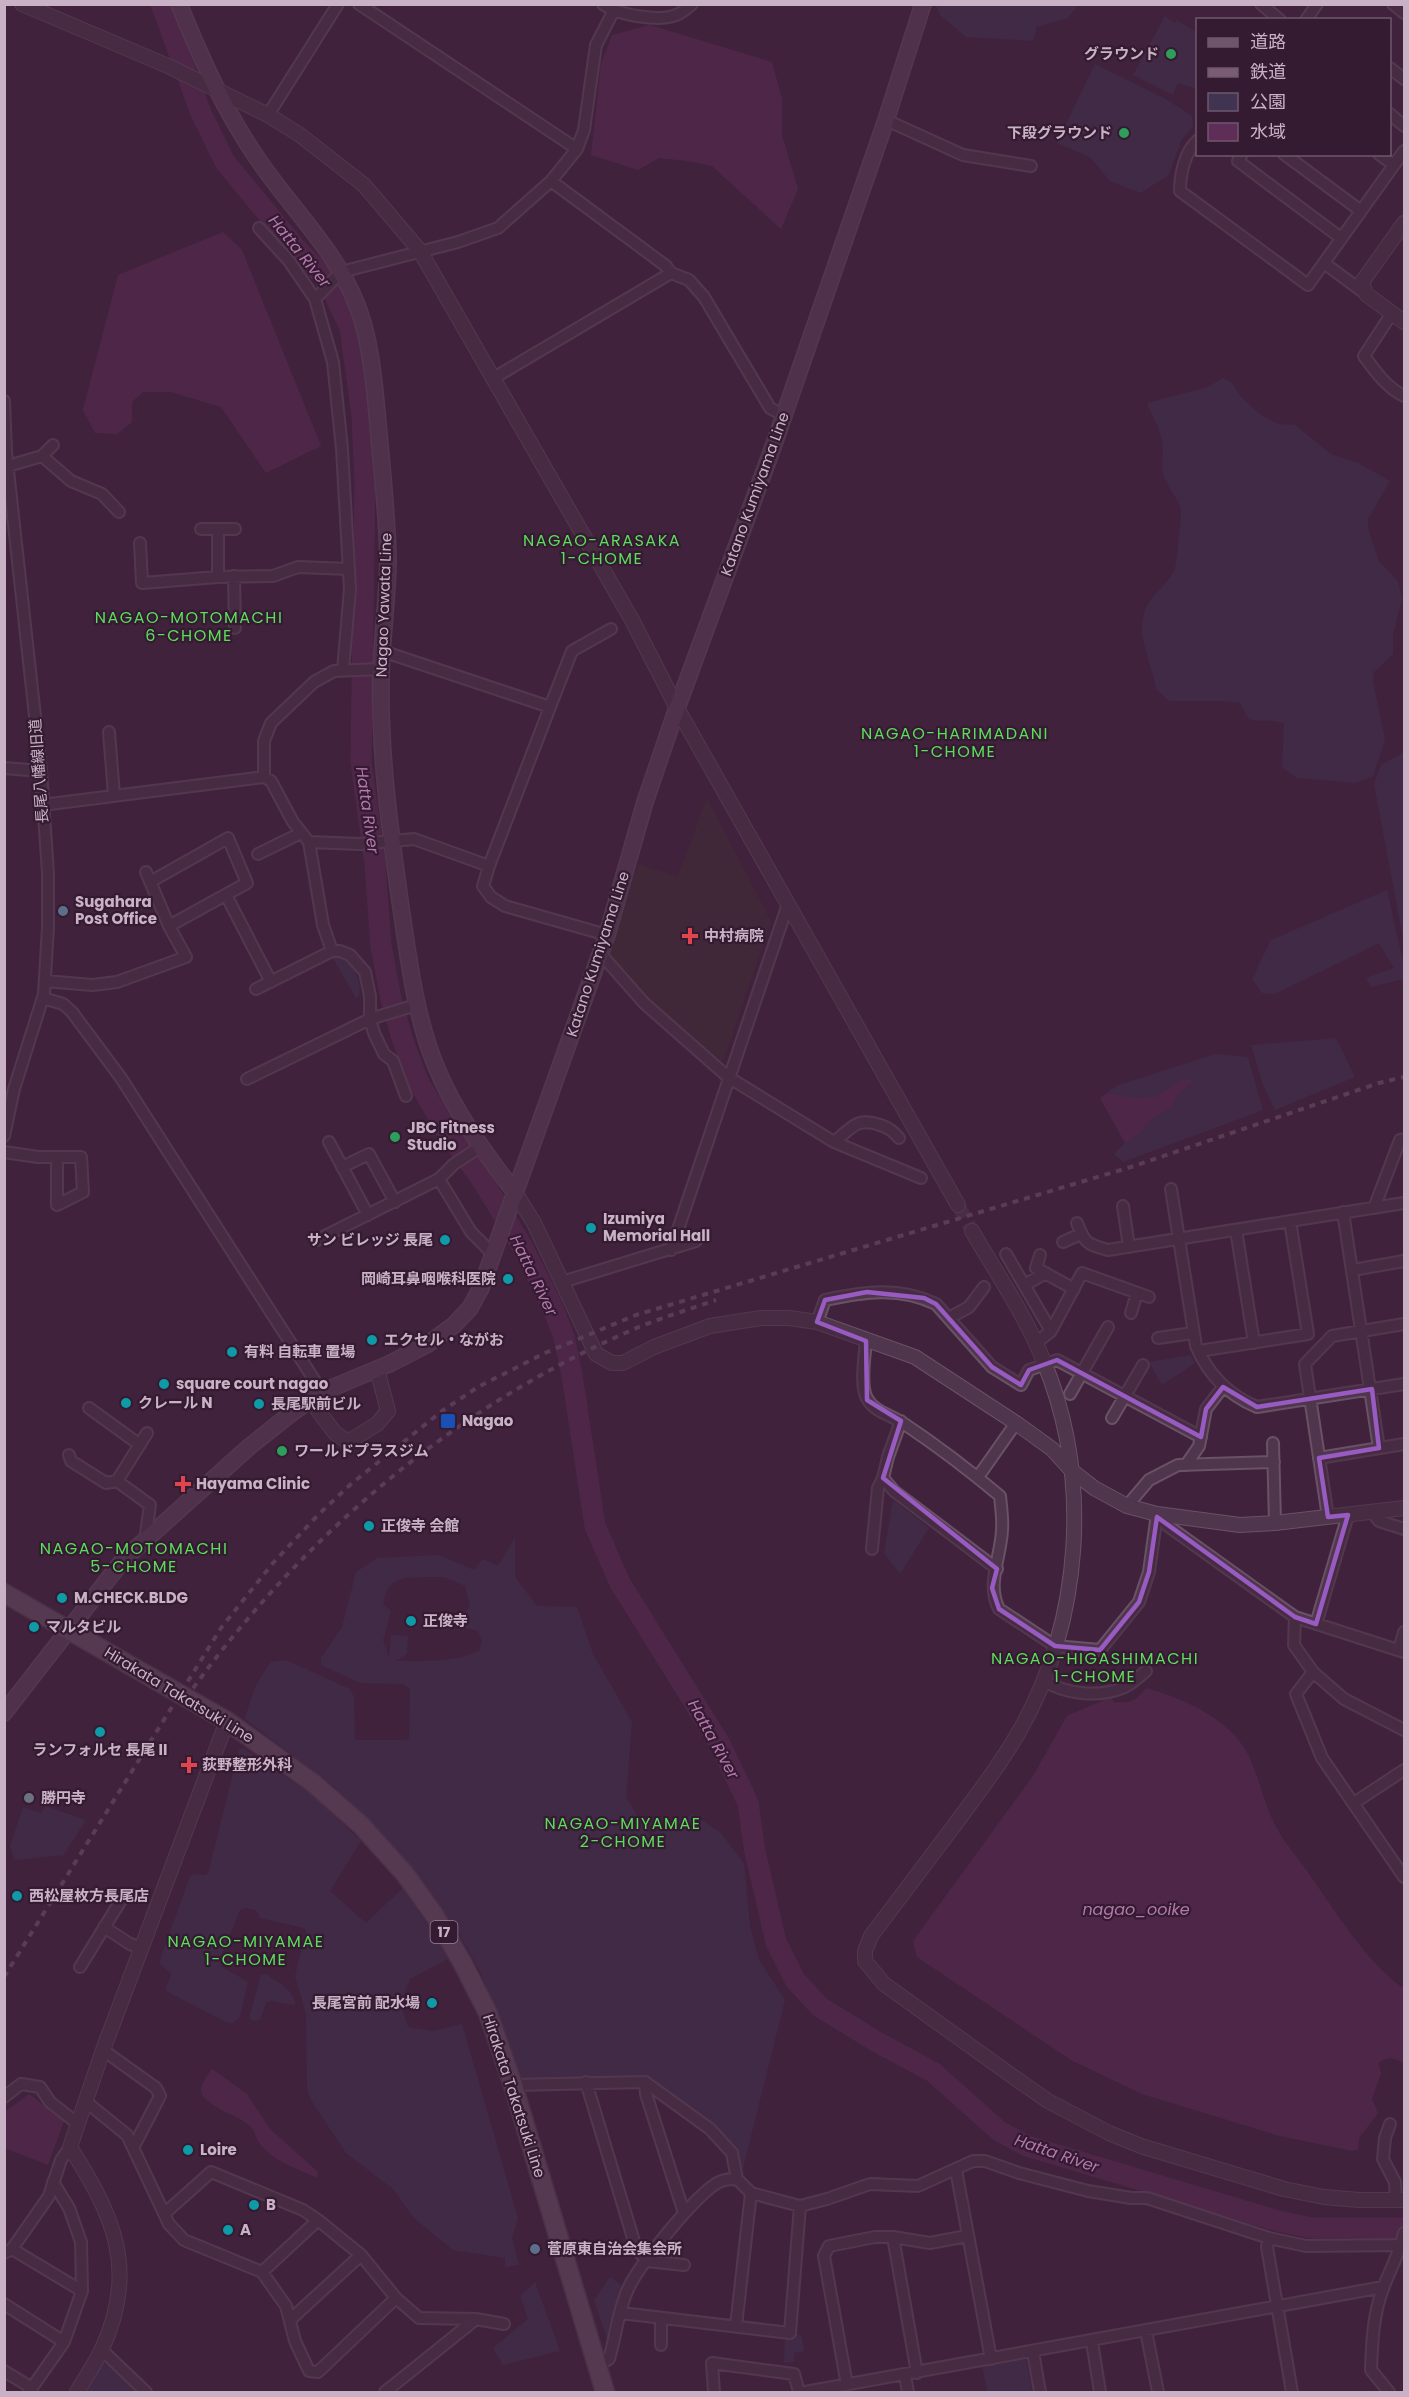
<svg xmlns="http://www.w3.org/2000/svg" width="1409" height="2397" font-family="Poppins,'Noto Sans JP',sans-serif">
	<rect width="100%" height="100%" fill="#40223c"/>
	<path fill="#402f34" d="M707 798 771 921 723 1062 645 998 608 951 638 864 678 877Z"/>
	<path fill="#413453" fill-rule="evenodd" d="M936 5V4L1078 5 1068 18 1037 27 1033 41 966 37 940 15Z
		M1165 16 1175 23 1177 20 1197 33V89L1178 83 1173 95 1133 75Z
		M1095 64 1164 98 1192 116 1193 127 1182 139 1168 176 1140 193 1110 181 1090 157 1057 143Z
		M1223 378 1231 382 1241 397 1261 415 1278 424 1295 425 1331 454 1358 463 1390 481 1368 519V529L1379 561 1398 581 1402 599 1393 636V654L1374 672 1373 681 1385 740 1373 776 1356 783 1297 778 1282 767 1284 724C1272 718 1261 723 1249 719L1240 703 1222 701H1169L1156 689C1153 666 1138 641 1143 618 1146 597 1167 587 1175 569 1176 566 1182 513 1181 510 1178 497 1166 486 1163 473 1161 463 1164 452 1162 441 1160 429 1152 415 1147 403L1208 387Z
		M1404 752V944L1374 784 1381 765Z
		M1387 890 1404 967V979L1371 987 1366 978 1394 968 1379 943 1275 994 1262 993 1252 979 1271 940Z
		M340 954C354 964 362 980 359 997L356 998 332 957Z
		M1336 1038 1355 1077 1275 1110 1263 1085 1251 1045Z
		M1215 1054 1248 1057 1263 1110 1123 1162 1114 1154 1125 1143 1141 1132 1152 1118 1172 1107 1177 1095 1191 1085 1181 1080 1155 1097 1133 1098 1107 1093 1116 1086Z
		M1191 1355 1195 1363 1162 1385 1149 1362Z
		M893 1500 929 1528 900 1574 884 1553Z
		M515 1537V1577L537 1606 577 1607 593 1654 632 1722 626 1797 649 1835 693 1814 721 1833 744 1864 750 1926 759 1960 785 2000 741 2176 709 2124 648 2078 533 2080 521 2077 481 1973 455 1926 371 1823 336 1788 245 1719C251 1696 257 1680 271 1662L286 1660 350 1689 354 1697 355 1740H405L409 1739 410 1689 403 1684 360 1683 321 1665V1658L342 1627 356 1572 377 1558 439 1555 474 1570 483 1559 498 1566ZM421 1577H444L465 1586 470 1605 464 1616H441L434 1621C447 1628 464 1625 478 1631L482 1641 479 1651C451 1663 425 1661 395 1661L407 1654 408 1636 391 1635 389 1658 383 1640 391 1611 383 1604C388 1579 398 1578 421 1577Z
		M243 1748 312 1795 361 1841 330 1891 366 1923 403 1888 450 1958 410 1979 400 2003 408 2027 433 2031 462 2024 518 2218 512 2238 519 2265 505 2267V2258L453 2250 415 2219 393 2189 346 2153 311 2100 307 2089 306 2014 295 1976 306 1931 304 1928 260 1918 256 1910 245 1908 240 1910 219 1960 222 1967 248 1982 240 2016 233 2023H228L166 1991C165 1984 171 1980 171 1973L161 1965 160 1960 190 1876 194 1874 205 1875 208 1873 239 1749Z
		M45 1806 86 1820 63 1856C46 1855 32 1860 15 1860L10 1846 23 1807 41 1813Z
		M266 1974C277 1982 295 1990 295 2005L271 2001 266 2003 260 2020 255 2021 250 2019V2014L261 1975Z
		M610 2277 625 2288 609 2345 594 2300Z
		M535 2282 560 2351 503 2365 493 2348 528 2319 520 2296Z
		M785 2335H801L804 2351 794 2353V2362L784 2363Z
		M1026 2357 1032 2392H987L982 2365Z
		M105 2363 122 2375 139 2392H82L98 2366Z"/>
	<path fill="#5f2e58" d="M650 25 772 62 782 99V135L798 189 781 229 712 166 688 161 659 158 638 170 591 155 601 64 612 35Z
		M223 232 242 250 321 446 266 473 221 407 171 392H143L132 402V422L117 434 95 433 83 410 118 275Z
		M1181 1080H1191V1084L1177 1095 1172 1107 1152 1118 1141 1132 1125 1143 1100 1098 1107 1093 1133 1098 1155 1097Z
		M1146 1688C1182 1698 1229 1718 1247 1753 1260 1777 1264 1806 1277 1829 1286 1845 1299 1859 1309 1874 1336 1912 1366 1962 1404 1989V2064C1395 2057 1388 2056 1378 2063L1381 2073 1372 2099 1378 2113 1359 2138 1358 2149 1353 2151 1280 2136 1142 2094 1071 2060 917 1957 913 1941 1033 1776 1067 1716 1111 1697 1114 1702C1130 1704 1136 1701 1146 1688Z
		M212 2069 247 2094 270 2129 318 2172 317 2178C298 2169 270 2160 258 2141 255 2135 255 2130 249 2125 236 2114 211 2109 202 2094 198 2086 208 2075 212 2069Z
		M29 2094 64 2121 48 2165 5 2148V2112Z"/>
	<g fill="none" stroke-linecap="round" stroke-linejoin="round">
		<path stroke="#5f2e58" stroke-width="21" d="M161 4 201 113 225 162 295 247 328 281 350 328 362 415 365 482 361 762 375 864 381 946 391 999 403 1041 418 1081 447 1131 484 1183 522 1246 551 1304 564 1337 572 1375 595 1526 620 1583 720 1744 748 1803 755 1852 776 1942 795 1980 820 2007 877 2042 933 2072 999 2131 1027 2146 1278 2221 1311 2228H1404"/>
		<path stroke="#553851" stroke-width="14" stroke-dasharray="14 7" stroke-linecap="butt" d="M958 1205 972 1231"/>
		<g stroke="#6a5166" stroke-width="14">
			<path id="minor" d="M359 4 577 149
				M603 4C618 15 659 22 676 15 682 13 687 8 692 4
				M1261 4 1280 20
				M1393 4 1404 13
				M1306 20 1317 4
				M1390 68 1404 79
				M1390 114 1404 126
				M268 115 338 4
				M886 120 963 155 1031 166
				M1198 140C1185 151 1180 174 1180 191L1308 285 1404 151
				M1242 154 1238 161 1341 238
				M1284 154 1361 211
				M1379 154 1394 165
				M551 181 666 266 671 273 689 280 704 297 770 408 783 415
				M259 228 289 261 315 299 333 362 342 449 350 589 343 670
				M1324 263 1366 294
				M315 299 341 272 458 242 498 228 551 181 577 149 584 130 596 45 613 12
				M1392 313 1364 356C1375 371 1387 388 1404 396
				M492 379 671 273
				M4 401 6 452 41 771 48 873V927L44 994 14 1089 4 1136
				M42 456 71 481 102 494 119 512
				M8 466 42 456 53 445
				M201 529H235
				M218 529V577
				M140 543 142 583 218 577 273 576 298 567 349 569
				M234 576 235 628
				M382 651 550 707 572 651 611 629
				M109 732 114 795
				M4 768 41 771
				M264 777V741L271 723 314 682 334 671 381 669
				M42 805 264 777 271 781 293 822 309 842 360 844 414 839 489 866 483 886 491 897 505 906 607 935
				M309 842 323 925 332 951
				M258 854 301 833
				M489 866 550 707
				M150 882 228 838 247 883 169 926
				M226 895 271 982
				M600 953 644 1003 728 1077 834 1142 921 1178
				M45 981 92 985 117 982 186 957 169 926 146 872
				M256 989 332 951H340L350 955 365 972 370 996V1019L374 1033 384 1054 393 1061 406 1096
				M43 998 63 1004 72 1012 121 1078 322 1392
				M247 1079 370 1019 416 1005
				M329 1142 368 1215
				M834 1142C852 1128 856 1117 880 1125 889 1128 893 1131 899 1138
				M4 1152 38 1157H81L83 1192 57 1205V1158
				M342 1167 369 1154 395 1202
				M439 1179 471 1232 494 1255
				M1171 1189 1196 1346C1208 1374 1228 1395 1257 1407L1404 1384
				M1123 1206 1129 1247
				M1374 1208 1400 1140 1404 1139
				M1343 1212 1379 1448
				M1077 1223C1085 1244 1087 1244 1108 1250L1404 1203
				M1236 1230 1254 1343
				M317 1240 439 1179 454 1164 480 1147
				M1063 1242 1081 1234
				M671 1250 788 904
				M1006 1254 1051 1331
				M1040 1255 1036 1268 1074 1289
				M1353 1270 1404 1261
				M562 1282 696 1241
				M1024 1285 1046 1273
				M1131 1313 1137 1293
				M949 1318 969 1307 984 1287
				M817 1322 825 1300C863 1292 899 1286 936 1304L992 1367 1021 1385 1029 1370 1057 1360 1201 1437
				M1158 1338 1193 1333
				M866 1341C865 1355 859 1388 868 1400 875 1412 891 1415 903 1423 936 1445 969 1470 1000 1496 1001 1507 1003 1519 1002 1530 1001 1557 986 1584 999 1609L1055 1646 1100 1650 1139 1602 1149 1572 1157 1514
				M1036 1343 1051 1331 1082 1273 1149 1297
				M1199 1351 1308 1334 1290 1221
				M1070 1394 1108 1327
				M89 1408 140 1445
				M1112 1418 1143 1365
				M901 1421 888 1457 883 1478 894 1491 997 1569
				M1273 1443 1275 1523
				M69 1455 71 1461 106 1483 117 1481 150 1505 145 1541
				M1319 1458 1404 1444
				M1186 1465 1199 1446 1206 1409 1223 1387
				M978 1477 1016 1423
				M117 1481 147 1433
				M1127 1506 1149 1480 1178 1465 1274 1462
				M1372 1512 1379 1521 1404 1529
				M1157 1514 1168 1526 1295 1617 1404 1652
				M1328 1517 1305 1364 1332 1336 1404 1324
				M872 1549 878 1488 883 1478
				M1295 1617 1294 1645 1313 1672 1344 1699 1404 1730
				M1316 1624 1348 1515
				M1399 1650 1404 1632
				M1313 1672 1296 1694 1322 1758 1404 1877
				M1043 1680C1064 1694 1098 1698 1122 1688 1131 1685 1139 1677 1146 1671
				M1354 1803 1404 1770
				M104 1927 130 1944 142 1948
				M80 1967 123 1897
				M103 2050 156 2088 160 2096 133 2148
				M586 2082 636 2248 647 2261 684 2265
				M645 2082 646 2094 684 2213
				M513 2085 645 2082 710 2129 732 2153 737 2179 751 2193 800 2206 827 2199 870 2184 918 2186 973 2161H985L1019 2173 1088 2191 1131 2198H1147L1269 2238 1306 2246 1402 2245
				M4 2097 21 2084 40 2087 50 2102 78 2124
				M85 2101 127 2135 169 2224 184 2240 262 2272 286 2306 295 2341 309 2371 318 2372 396 2298
				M1390 2124 1385 2138 1383 2159 1395 2182 1396 2200
				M956 2170 991 2359
				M164 2214 211 2172 303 2210 318 2220 361 2255 396 2298 419 2318 476 2319 504 2324
				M893 2237 917 2373
				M1269 2238 1267 2247 1292 2392
				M12 2249 82 2291
				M4 2253 12 2249 49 2196 61 2160 70 2147
				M262 2272 318 2220
				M4 2304 64 2342
				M621 2313 790 2333 800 2206
				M661 2318V2345
				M290 2320 361 2255
				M736 2326 751 2193
				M1146 2331 1158 2392
				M1092 2342 1100 2392
				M102 2350 146 2392
				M1033 2352 1040 2392
				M597 2366 609 2359C616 2336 618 2309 629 2287 640 2264 697 2193 719 2182 725 2179 730 2179 737 2179
				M4 2371 32 2388
				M905 2375 908 2392
				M847 2385 824 2256 829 2246 875 2237H893L930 2243 967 2236
				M29 2392 64 2342 82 2291 81 2242 69 2208 53 2182
				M385 2392 476 2319
				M714 2392 712 2363 794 2374 799 2392
				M805 2392 1383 2287
				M1389 2392 1371 2370C1372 2342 1373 2313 1384 2286 1391 2268 1400 2252 1404 2233"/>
		</g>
		<g stroke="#6a5166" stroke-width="16">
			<path id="tertiary" d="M22 4 168 66 268 115 300 135 364 185 420 251 632 620 677 708 958 1205
				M1404 223 1362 282 1366 294 1404 322
				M516 1194 534 1223 596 1354 612 1363H623L654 1347 710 1326 761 1318H789L817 1322 915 1357 1016 1423 1052 1449 1071 1470 1094 1488 1127 1506 1157 1514 1240 1525 1275 1523 1404 1508
				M972 1231C997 1274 1026 1316 1044 1362 1092 1479 1082 1620 1020 1730 1000 1765 976 1796 953 1827 925 1864 898 1900 871 1936L865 1951V1961L884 1984 1015 2078 1048 2101 1109 2133 1141 2146 1284 2189 1324 2197 1359 2200H1404
				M310 1400 335 1433 348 1442 377 1424 388 1411 377 1369
				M77 2392C85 2378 95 2364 102 2349 139 2269 113 2215 70 2147L103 2050 227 1721"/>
		</g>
		<g stroke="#6a5166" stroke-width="18">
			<path id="secondary" d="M179 4C201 58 224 110 257 158 294 213 345 258 363 323 372 355 375 391 378 424 382 469 387 513 388 558 388 596 382 635 381 673 379 753 390 830 401 908 409 961 415 1014 435 1064 454 1112 485 1153 516 1194
				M4 1713 123 1560 249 1447 293 1412 322 1392 389 1364 428 1344 454 1325 470 1308 481 1288 607 935 645 802 677 708 773 447 886 120 923 4"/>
		</g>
		<g stroke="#583f55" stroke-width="21">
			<path id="primary" d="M4 1593 227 1721 313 1783 361 1825 405 1874 435 1916 462 1962 488 2013 513 2085 605 2392"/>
		</g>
		<use href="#minor" stroke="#4f364c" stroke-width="10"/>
		<use href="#tertiary" stroke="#4f364c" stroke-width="14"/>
		<use href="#secondary" stroke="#63445d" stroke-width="15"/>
		<use href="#primary" stroke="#6f546c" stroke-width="18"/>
		<path stroke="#7a5c75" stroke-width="4" stroke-dasharray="6 6" stroke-linecap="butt" d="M186 1698C301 1537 455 1405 639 1327 664 1317 690 1309 716 1300
			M4 1977 221 1628 273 1563 318 1515 351 1484 442 1411 478 1387 545 1353 636 1315 1131 1167 1379 1083 1404 1077"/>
	</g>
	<path d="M0 0H1409V2397H0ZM867 1292 924 1298 936 1304 992 1367 1021 1385 1029 1370 1057 1360 1201 1437 1206 1409 1223 1387 1257 1407 1372 1389 1379 1448 1319 1458 1328 1517 1348 1515 1316 1624 1295 1617 1157 1517 1149 1572 1139 1602 1100 1650 1055 1646 999 1609 992 1588 997 1569 883 1478 901 1421 867 1400 866 1341 817 1322 825 1300Z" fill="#40223c" fill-opacity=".55" fill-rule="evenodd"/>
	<path fill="none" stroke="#975bc1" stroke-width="4.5" stroke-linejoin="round" d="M867 1292 924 1298 936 1304 992 1367 1021 1385 1029 1370 1057 1360 1201 1437 1206 1409 1223 1387 1257 1407 1372 1389 1379 1448 1319 1458 1328 1517 1348 1515 1316 1624 1295 1617 1157 1517 1149 1572 1139 1602 1100 1650 1055 1646 999 1609 992 1588 997 1569 883 1478 901 1421 867 1400 866 1341 817 1322 825 1300Z"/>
	<g fill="#2e9e5b" stroke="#341b31" stroke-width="2">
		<circle cx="1171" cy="54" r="6"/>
		<circle cx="1124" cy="133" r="6"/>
		<circle cx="395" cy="1137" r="6"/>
		<circle cx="282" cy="1451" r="6"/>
	</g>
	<g fill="#5c6f8a" stroke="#341b31" stroke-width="2">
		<circle cx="63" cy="911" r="6"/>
		<circle cx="535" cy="2249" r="6"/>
	</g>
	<g fill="#e0444e" stroke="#341b31" stroke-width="2">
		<path d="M687 927h6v6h6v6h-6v6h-6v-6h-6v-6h6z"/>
		<path d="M180 1475h6v6h6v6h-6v6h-6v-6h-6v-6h6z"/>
		<path d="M186 1756h6v6h6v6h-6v6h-6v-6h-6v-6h6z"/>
	</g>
	<g fill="#0f9aa8" stroke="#341b31" stroke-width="2">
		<circle cx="591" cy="1228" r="6"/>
		<circle cx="445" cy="1240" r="6"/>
		<circle cx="508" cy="1279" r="6"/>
		<circle cx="372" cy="1340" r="6"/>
		<circle cx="232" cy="1352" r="6"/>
		<circle cx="164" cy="1384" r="6"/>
		<circle cx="126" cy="1403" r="6"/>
		<circle cx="259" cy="1404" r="6"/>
		<circle cx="369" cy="1526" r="6"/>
		<circle cx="62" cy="1598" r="6"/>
		<circle cx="411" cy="1621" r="6"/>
		<circle cx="34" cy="1627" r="6"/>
		<circle cx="100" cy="1732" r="6"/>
		<circle cx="17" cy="1896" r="6"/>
		<circle cx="432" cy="2003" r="6"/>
		<circle cx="188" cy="2150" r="6"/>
		<circle cx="254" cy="2205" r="6"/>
		<circle cx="228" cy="2230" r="6"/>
	</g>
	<rect fill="#1a4fb4" stroke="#341b31" stroke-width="2" x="440" y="1413" width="16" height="16" rx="3"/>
	<circle fill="#6b7280" stroke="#341b31" stroke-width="2" cx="29" cy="1798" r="6"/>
	<g text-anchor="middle" stroke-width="4.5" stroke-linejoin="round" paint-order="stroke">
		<rect fill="#341b31" stroke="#9d8599" stroke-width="1.5" x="430.5" y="1921" width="27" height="22" rx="4.5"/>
		<g font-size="14" font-weight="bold" fill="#cab2c6">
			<text x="444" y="1937">17</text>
		</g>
		<g font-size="15" font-weight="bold" fill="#cab2c6" stroke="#341b31" text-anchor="start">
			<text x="1159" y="59" text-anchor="end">グラウンド</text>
			<text x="1112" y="138" text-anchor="end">下段グラウンド</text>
			<text x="75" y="907">Sugahara<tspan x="75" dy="17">Post Office</tspan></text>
			<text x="704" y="941">中村病院</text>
			<text x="407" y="1133">JBC Fitness<tspan x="407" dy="17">Studio</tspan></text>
			<text x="603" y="1224">Izumiya<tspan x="603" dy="17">Memorial Hall</tspan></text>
			<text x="433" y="1245" text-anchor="end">サン ビレッジ 長尾</text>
			<text x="496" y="1284" text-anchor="end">岡崎耳鼻咽喉科医院</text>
			<text x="384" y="1345">エクセル・ながお</text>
			<text x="244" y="1357">有料 自転車 置場</text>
			<text x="176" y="1389">square court nagao</text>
			<text x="138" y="1408">クレール N</text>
			<text x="271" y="1409">長尾駅前ビル</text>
			<text x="462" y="1426">Nagao</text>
			<text x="294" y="1456">ワールドプラスジム</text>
			<text x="196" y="1489">Hayama Clinic</text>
			<text x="381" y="1531">正俊寺 会館</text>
			<text x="74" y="1603">M.CHECK.BLDG</text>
			<text x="423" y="1626">正俊寺</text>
			<text x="46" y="1632">マルタビル</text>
			<text x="100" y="1755" text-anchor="middle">ランフォルセ 長尾 II</text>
			<text x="202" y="1770">荻野整形外科</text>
			<text x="41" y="1803">勝円寺</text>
			<text x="29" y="1901">西松屋枚方長尾店</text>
			<text x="420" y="2008" text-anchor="end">長尾宮前 配水場</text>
			<text x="200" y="2155">Loire</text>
			<text x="266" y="2210">B</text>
			<text x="240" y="2235">A</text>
			<text x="547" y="2254">菅原東自治会集会所</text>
		</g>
		<g font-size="15" fill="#cab2c6" stroke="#341b31">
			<text transform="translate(755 494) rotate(-70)" y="5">Katano Kumiyama Line</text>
			<text transform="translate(384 605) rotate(-88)" y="5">Nagao Yawata Line</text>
			<text transform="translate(39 771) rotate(-94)" y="5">長尾八幡線旧道</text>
			<text transform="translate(598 954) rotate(-72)" y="5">Katano Kumiyama Line</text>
			<text transform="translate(179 1695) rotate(31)" y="5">Hirakata Takatsuki Line</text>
			<text transform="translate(514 2096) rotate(72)" y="5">Hirakata Takatsuki Line</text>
		</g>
		<g font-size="16" font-style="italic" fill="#b478ac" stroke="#341b31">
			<text transform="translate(300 251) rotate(51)" y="6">Hatta River</text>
			<text transform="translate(368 810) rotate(82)" y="6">Hatta River</text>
			<text transform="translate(534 1275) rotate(64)" y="6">Hatta River</text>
			<text transform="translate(714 1739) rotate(61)" y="6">Hatta River</text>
			<text x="1136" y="1915">nagao_ooike</text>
			<text transform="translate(1057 2153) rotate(19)" y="6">Hatta River</text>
		</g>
		<g font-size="16" letter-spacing="1.5" fill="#5cdd5b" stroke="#341b31">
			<text x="602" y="546">NAGAO-ARASAKA<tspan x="602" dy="18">1-CHOME</tspan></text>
			<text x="189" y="623">NAGAO-MOTOMACHI<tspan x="189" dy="18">6-CHOME</tspan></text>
			<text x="955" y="739">NAGAO-HARIMADANI<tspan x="955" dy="18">1-CHOME</tspan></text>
			<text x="134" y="1554">NAGAO-MOTOMACHI<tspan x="134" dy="18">5-CHOME</tspan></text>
			<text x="1095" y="1664">NAGAO-HIGASHIMACHI<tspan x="1095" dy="18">1-CHOME</tspan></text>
			<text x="623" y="1829">NAGAO-MIYAMAE<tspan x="623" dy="18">2-CHOME</tspan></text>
			<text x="246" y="1947">NAGAO-MIYAMAE<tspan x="246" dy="18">1-CHOME</tspan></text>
		</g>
	</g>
	<rect width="1409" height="2397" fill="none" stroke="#cab2c6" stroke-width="12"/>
	<rect x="1196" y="18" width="195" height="138" fill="#341b31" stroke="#70576d" stroke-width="1.5"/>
	<rect x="1208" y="38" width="30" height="9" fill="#6f546c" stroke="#70576d" stroke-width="1.5"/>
	<text x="1250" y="48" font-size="18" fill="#cab2c6">道路</text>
	<rect x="1208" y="68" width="30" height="9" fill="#7a5c75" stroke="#70576d" stroke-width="1.5"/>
	<text x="1250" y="78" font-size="18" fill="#cab2c6">鉄道</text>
	<rect x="1208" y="93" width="30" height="18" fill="#413453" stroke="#70576d" stroke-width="1.5"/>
	<text x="1250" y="108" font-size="18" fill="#cab2c6">公園</text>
	<rect x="1208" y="123" width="30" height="18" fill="#5f2e58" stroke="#70576d" stroke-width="1.5"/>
	<text x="1250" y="138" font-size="18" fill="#cab2c6">水域</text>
</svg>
